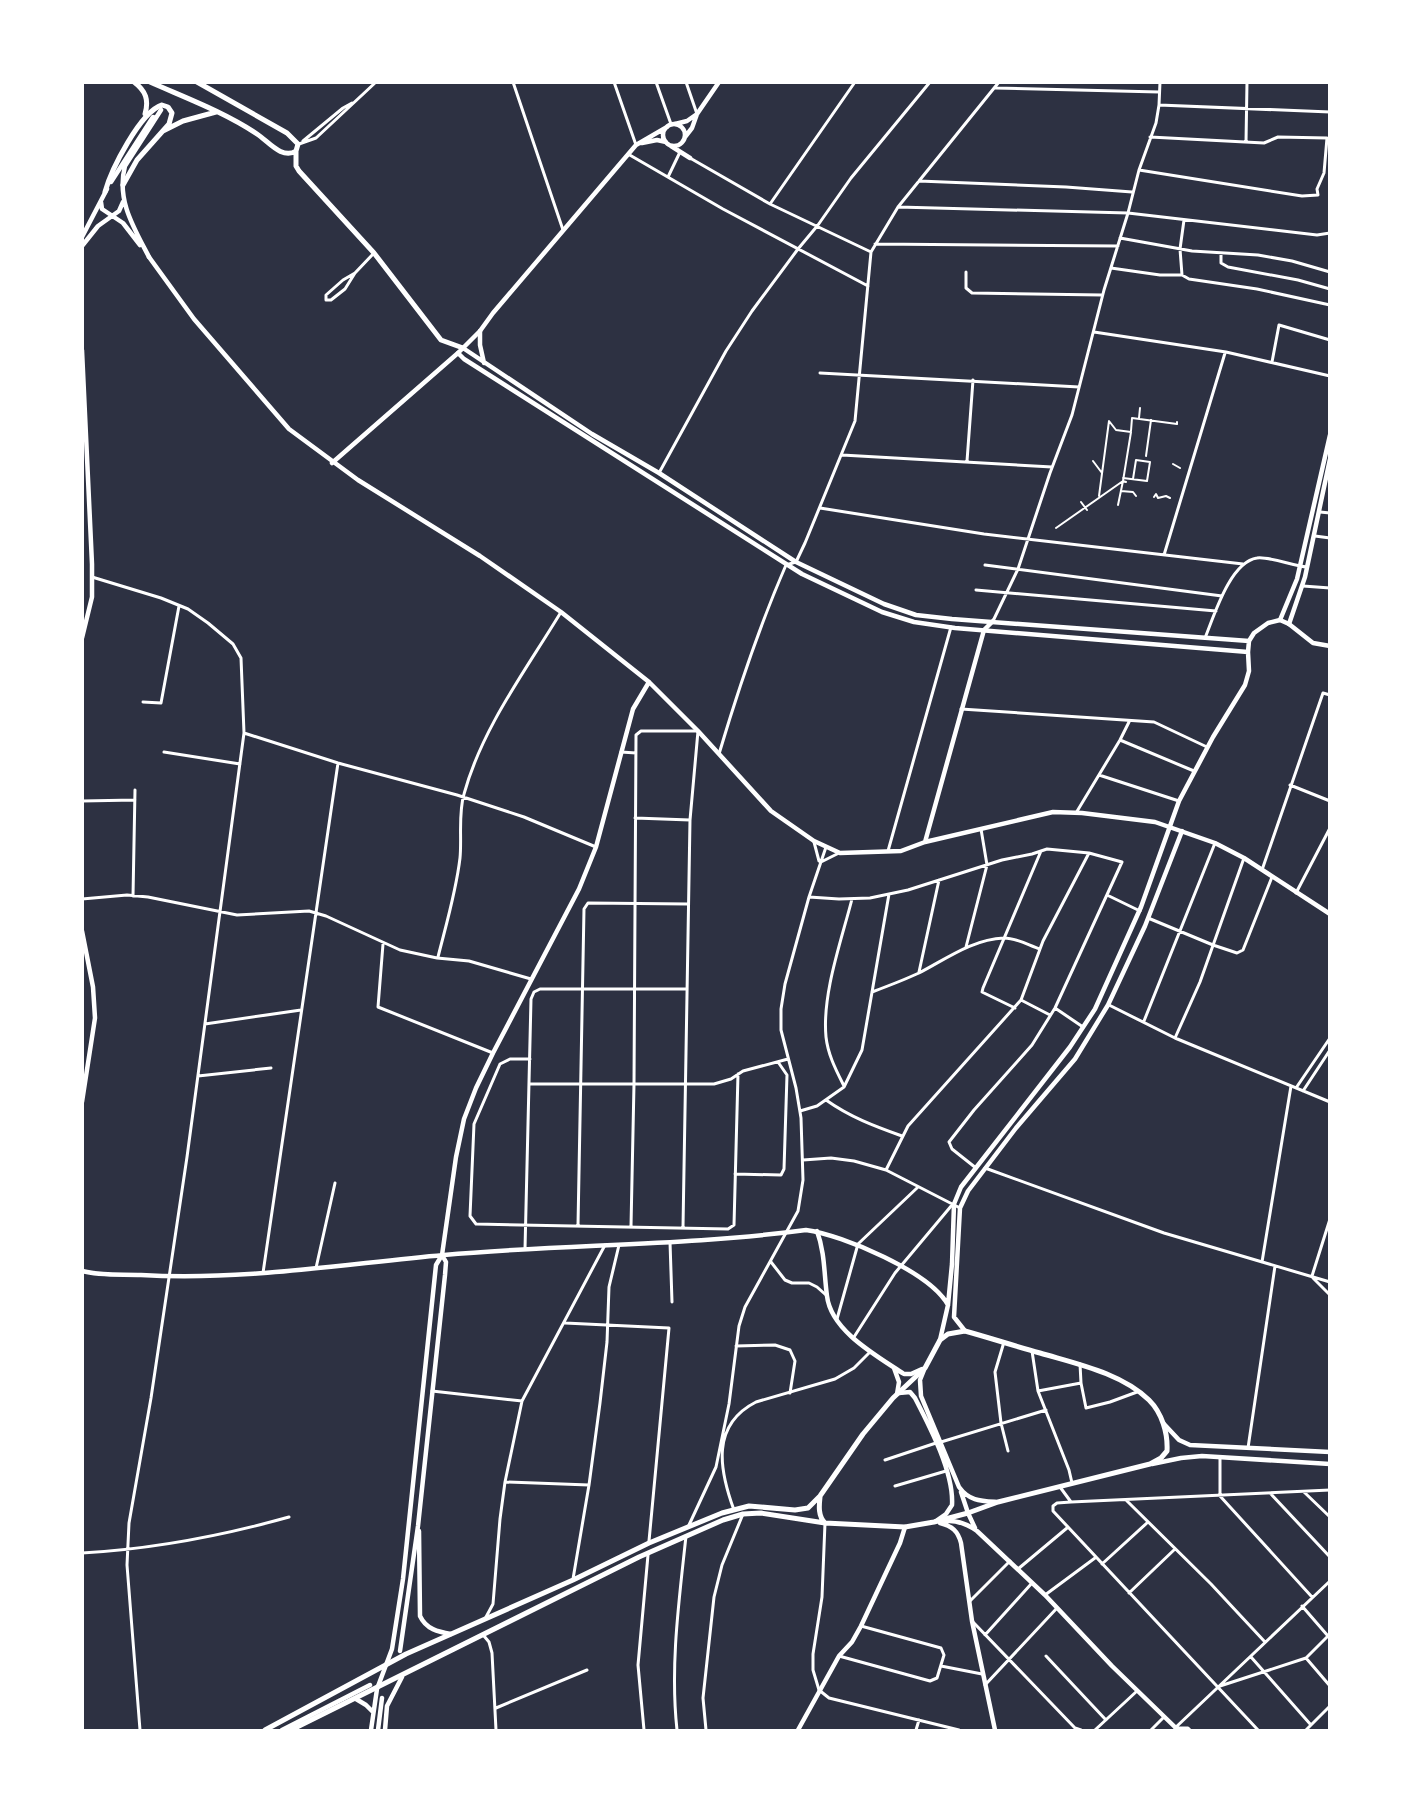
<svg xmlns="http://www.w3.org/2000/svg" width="1412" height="1813" font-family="'IBM Plex Sans',sans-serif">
	<rect width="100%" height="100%" fill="#2d3142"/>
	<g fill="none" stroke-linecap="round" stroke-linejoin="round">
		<path stroke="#fff" stroke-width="2" d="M1139 418 1140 408
			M1131 431 1132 418 1177 424V422
			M1146 456 1151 420
			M1093 461 1102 473
			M1173 464 1180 468
			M1123 478 1147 481 1150 462 1136 460 1133 479
			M1121 491 1133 492 1136 496
			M1154 497 1156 494 1158 498 1166 496 1170 498
			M1081 502 1087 510
			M1118 505 1123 481 1126 482
			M1056 528 1123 481 1131 432 1116 430 1109 421 1099 496"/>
		<path stroke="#fff" stroke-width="3" d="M513 82 563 230
			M614 82 636 145
			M656 82 671 124
			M686 82 697 114
			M995 88 1159 92
			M1159 105 1330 112
			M303 141 343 108 352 103
			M1246 142 1247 82
			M299 144 316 138 376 82
			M628 154 723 209 868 286
			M690 158 770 204 871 252
			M1139 170 1302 196 1318 195 1317 189 1324 173 1327 138 1278 137 1264 143 1150 137
			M668 177 680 152
			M919 181 1066 187 1132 192
			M770 204 855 82
			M898 207 1128 213 1317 235 1330 233
			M1120 238 1192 251 1258 255 1292 261 1330 272
			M875 244 1118 246
			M1221 253V263L1228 267 1298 280 1330 289
			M1111 268 1160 275H1182L1189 279 1257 289 1330 305
			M966 272V288L972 293 1102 295
			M355 273 345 289 331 300H326V295L343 280 355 273 374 253
			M1182 275 1180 249 1184 220
			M1094 332 1226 352 1330 376
			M1272 362 1279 325 1330 340
			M820 373 1079 387
			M842 455 1052 467
			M967 461 973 380
			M659 473 726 351 752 311 798 249 818 225 851 178 930 82
			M820 508 984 534 1243 564
			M1320 512 1330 513
			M1315 536 1330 538
			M1164 555 1225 353
			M985 565 1222 596
			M92 577 161 598 188 609 208 623 233 644 241 658 244 733 187 1157 151 1398 129 1523 127 1565 140 1730
			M1303 586 1330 588
			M976 590 1216 611
			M993 621 1018 569 1050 473 1072 415 1104 290 1128 213 1139 170 1156 123 1159 105 1160 82
			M1205 638C1214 616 1230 562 1257 558 1268 556 1294 566 1307 567
			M143 702 161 703 179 606
			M961 709 1154 722 1207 747
			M244 733 338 763 457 795 524 817 596 847
			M1120 740 1194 771
			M164 752 240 764
			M621 752 636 753
			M719 754C738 690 759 627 786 565L796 562 805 543 855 421 871 252 898 207 999 82
			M1099 775 1179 801
			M1290 785 1330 801
			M82 801 135 800
			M1076 813 1120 740 1129 722
			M635 818 690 820
			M814 842 819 861
			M888 851 951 627
			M821 862 839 853
			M1262 870 1323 693 1330 695
			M1296 893 1330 828
			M1107 895 1140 911
			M133 896 135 790
			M809 897 839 899 870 898 908 890 1002 860 1032 854 1047 849 1089 853 1122 862 1055 1008 1032 1045 974 1110 949 1142 952 1149 976 1168
			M82 899 127 895 148 897 237 915 309 911 326 916 400 950 437 958 469 961 531 979
			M1148 918 1213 945 1237 953 1243 950 1272 877
			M383 944 378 1007 493 1053
			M966 947 987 865 981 829
			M438 957C446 925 456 892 460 858 462 838 458 814 464 794 482 728 526 670 561 612
			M919 972 939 880
			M872 992C888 986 904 980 919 973 946 959 973 939 1004 938 1017 938 1028 945 1040 949
			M1021 1000 1050 1015
			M1109 1005 1175 1038 1330 1102
			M1015 1008 982 992 983 988 1041 851
			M1055 1008 1083 1027
			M1144 1021 1215 843
			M205 1024 301 1010
			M1175 1038 1200 982 1244 858
			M530 1059H510L500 1064 474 1124 470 1216 476 1224 728 1229 734 1225 738 1074
			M198 1076 271 1068
			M529 1084H714L731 1079 743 1071 788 1059
			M844 1086C836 1070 828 1055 826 1037 822 994 841 942 852 899
			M1296 1088 1330 1038
			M1303 1091 1330 1050
			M826 1100C850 1117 874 1126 902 1136
			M800 1111 817 1106 844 1087 862 1050 889 894
			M803 1160 831 1158 854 1161 886 1170 960 1208
			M985 1168 1164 1233 1330 1282
			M886 1170 908 1126 1021 1000 1043 941 1089 853
			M735 1174 781 1175 784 1169 787 1075 778 1062
			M578 1225 584 909 588 903 688 904
			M631 1226 634 1084 636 735 641 731H698L690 820 683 1227
			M670 1242 672 1302
			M525 1249 531 999 534 992 540 989H687
			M771 1262 785 1280 792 1283H809L817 1287 826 1295
			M1262 1262 1291 1086
			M316 1268 335 1183
			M263 1273 338 763
			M1312 1276 1330 1219
			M1313 1278 1330 1295
			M837 1319 858 1244 917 1188
			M565 1323 669 1328 649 1541
			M854 1337 895 1273 952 1205
			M1004 1342 995 1372 1001 1423 1008 1451
			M736 1346 775 1345 790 1350 795 1361 790 1393
			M1032 1351 1038 1391 1069 1470 1072 1483
			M1081 1383 1086 1408 1110 1402 1137 1392
			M432 1391 522 1401
			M1038 1391 1081 1383 1080 1364
			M941 1442 1046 1410
			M1248 1448 1275 1266
			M1220 1458V1496L1312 1597
			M885 1460 936 1443
			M505 1482 589 1485
			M895 1486 946 1471
			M1060 1487 1071 1502 1330 1490
			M1304 1492 1330 1517
			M1270 1493 1330 1557
			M1126 1500 1211 1584 1265 1642
			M1071 1502 1057 1503 1053 1506V1511L1258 1730
			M734 1510C719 1469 711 1425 756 1402L835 1379 854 1368 870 1352
			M825 1523 822 1597 813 1654V1670L819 1690 829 1698 959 1730
			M689 1525 716 1467 729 1404 739 1326 745 1307 798 1211 803 1180 801 1118 796 1088 781 1030V1009L785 984 809 897 826 847
			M82 1553C153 1549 221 1536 289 1517
			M1102 1564 1148 1522
			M1018 1569 1067 1528
			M573 1579 589 1485 600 1403 607 1342 609 1287 619 1245
			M1129 1593 1175 1549
			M1045 1595 1095 1558
			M970 1601 1010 1561
			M1302 1606 1328 1636
			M486 1617 493 1604 500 1519 505 1482 522 1401 605 1245
			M973 1622 1075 1728 1081 1730
			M985 1635 1032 1583
			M484 1636 489 1642 492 1653 496 1730
			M839 1656 930 1681 937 1678 944 1655 941 1648 861 1626
			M1046 1656 1106 1720
			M1251 1657 1311 1725
			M1306 1658 1330 1686
			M941 1666 982 1674
			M985 1685 1057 1608
			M1220 1686 1306 1658 1330 1634
			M496 1708 587 1670
			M1175 1728 1330 1581
			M1177 1728H1188L1190 1730
			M644 1730 638 1665 648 1555
			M677 1730C670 1666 679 1601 686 1536
			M706 1730 703 1698 714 1597 722 1565 743 1514
			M916 1730 919 1720
			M1095 1730 1137 1691
			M1151 1730 1164 1717
			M1306 1730 1330 1706"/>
		<path stroke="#fff" stroke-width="4.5" d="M675 124 687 121 697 114
			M663 135a11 11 0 1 1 22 0a11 11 0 1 1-22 0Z
			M685 137 692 128 697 114 719 82
			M642 143 657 140 666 142
			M671 146 690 158
			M149 257 194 319 289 429 358 480 480 556 561 612 649 682 698 731 771 811 814 841 840 853 901 851 925 842 1053 812 1082 813 1155 822 1215 843 1244 858 1330 914
			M332 463 458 353 480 331 493 313 636 145 667 127
			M1280 620 1297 579 1330 435
			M1289 624 1305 577 1330 459
			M925 842 984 630 993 621
			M817 1231C825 1253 824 1274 827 1296 831 1331 877 1356 904 1374H911L922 1369
			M442 1255 456 1157 464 1119 476 1088 493 1053 579 889 596 847 633 709 649 682
			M894 1368 899 1382 897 1394"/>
		<path stroke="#fff" stroke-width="4.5" d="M111 182 153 117
			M101 202 102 209 123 223 140 245
			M82 237 107 189
			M82 246 98 226 119 211 123 202
			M149 257C134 228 116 200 125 166L161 110
			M480 331V345L484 363
			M463 348 592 434 659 473 796 562 884 604 916 615 952 619 1249 641
			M82 350 92 564V597L82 638
			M458 353 464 359 802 574 882 612 914 622 955 628 1248 652
			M82 931 93 987 95 1018 82 1102
			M82 1271C101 1276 122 1274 141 1275 242 1281 343 1264 444 1255 564 1244 686 1246 806 1230 843 1235 930 1272 948 1305
			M965 1331 954 1317 960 1208 968 1191 1016 1128 1075 1059 1108 1005 1145 926 1182 831
			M940 1340 948 1305 952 1264 954 1204 961 1187 1070 1047 1095 1009 1141 907 1179 801 1213 737 1245 685 1249 671 1248 652 1249 641 1254 633 1268 623 1280 620 1289 624 1313 643 1330 646
			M924 1370 920 1380 921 1396 959 1487C969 1501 981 1501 997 1502
			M899 1393 910 1392 915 1398C930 1427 954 1473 952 1505L946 1514 936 1521
			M1164 1424 1179 1440 1190 1445 1330 1452
			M1152 1464 1181 1458 1202 1456 1330 1464
			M961 1492 968 1513 975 1528
			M943 1521C956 1520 966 1523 977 1531L1045 1595 1112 1666 1178 1730
			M940 1523C952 1526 958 1531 961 1543L972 1621 995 1730
			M419 1531 420 1616C426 1629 438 1632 451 1634
			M400 1651 418 1526 445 1275 446 1262 442 1255
			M356 1699 366 1705 373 1712
			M282 1730 370 1685
			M371 1730 377 1689 392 1649 403 1579 436 1265 442 1255
			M378 1730 382 1698
			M385 1730 387 1706 402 1677
			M798 1730 839 1656 852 1642 861 1626 900 1543 905 1527"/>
		<path stroke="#fff" stroke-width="5" d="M134 82C146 91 149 100 145 114
			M150 82C186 98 224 112 257 134 268 141 282 160 296 151L298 144 287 133 197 82
			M163 131 183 121 216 112
			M296 151V166L299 171 374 253 441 340 463 348
			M105 192C111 170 140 112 162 105L168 107 172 113 169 124 137 160 123 185
			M820 1497C819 1506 818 1516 825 1523
			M265 1730 406 1654 573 1580 649 1543 722 1513 749 1506 795 1510 808 1508 820 1496 863 1434 893 1398 925 1368 940 1340 948 1334 965 1331C990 1338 1015 1346 1040 1353 1077 1364 1121 1373 1149 1400 1162 1413 1168 1433 1167 1451L1161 1458 1150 1464 998 1502 968 1513 934 1522 905 1527 825 1523 761 1513 743 1514 723 1520 639 1557 291 1730"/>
	</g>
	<rect width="1412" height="1813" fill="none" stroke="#ffffff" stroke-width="168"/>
</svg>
